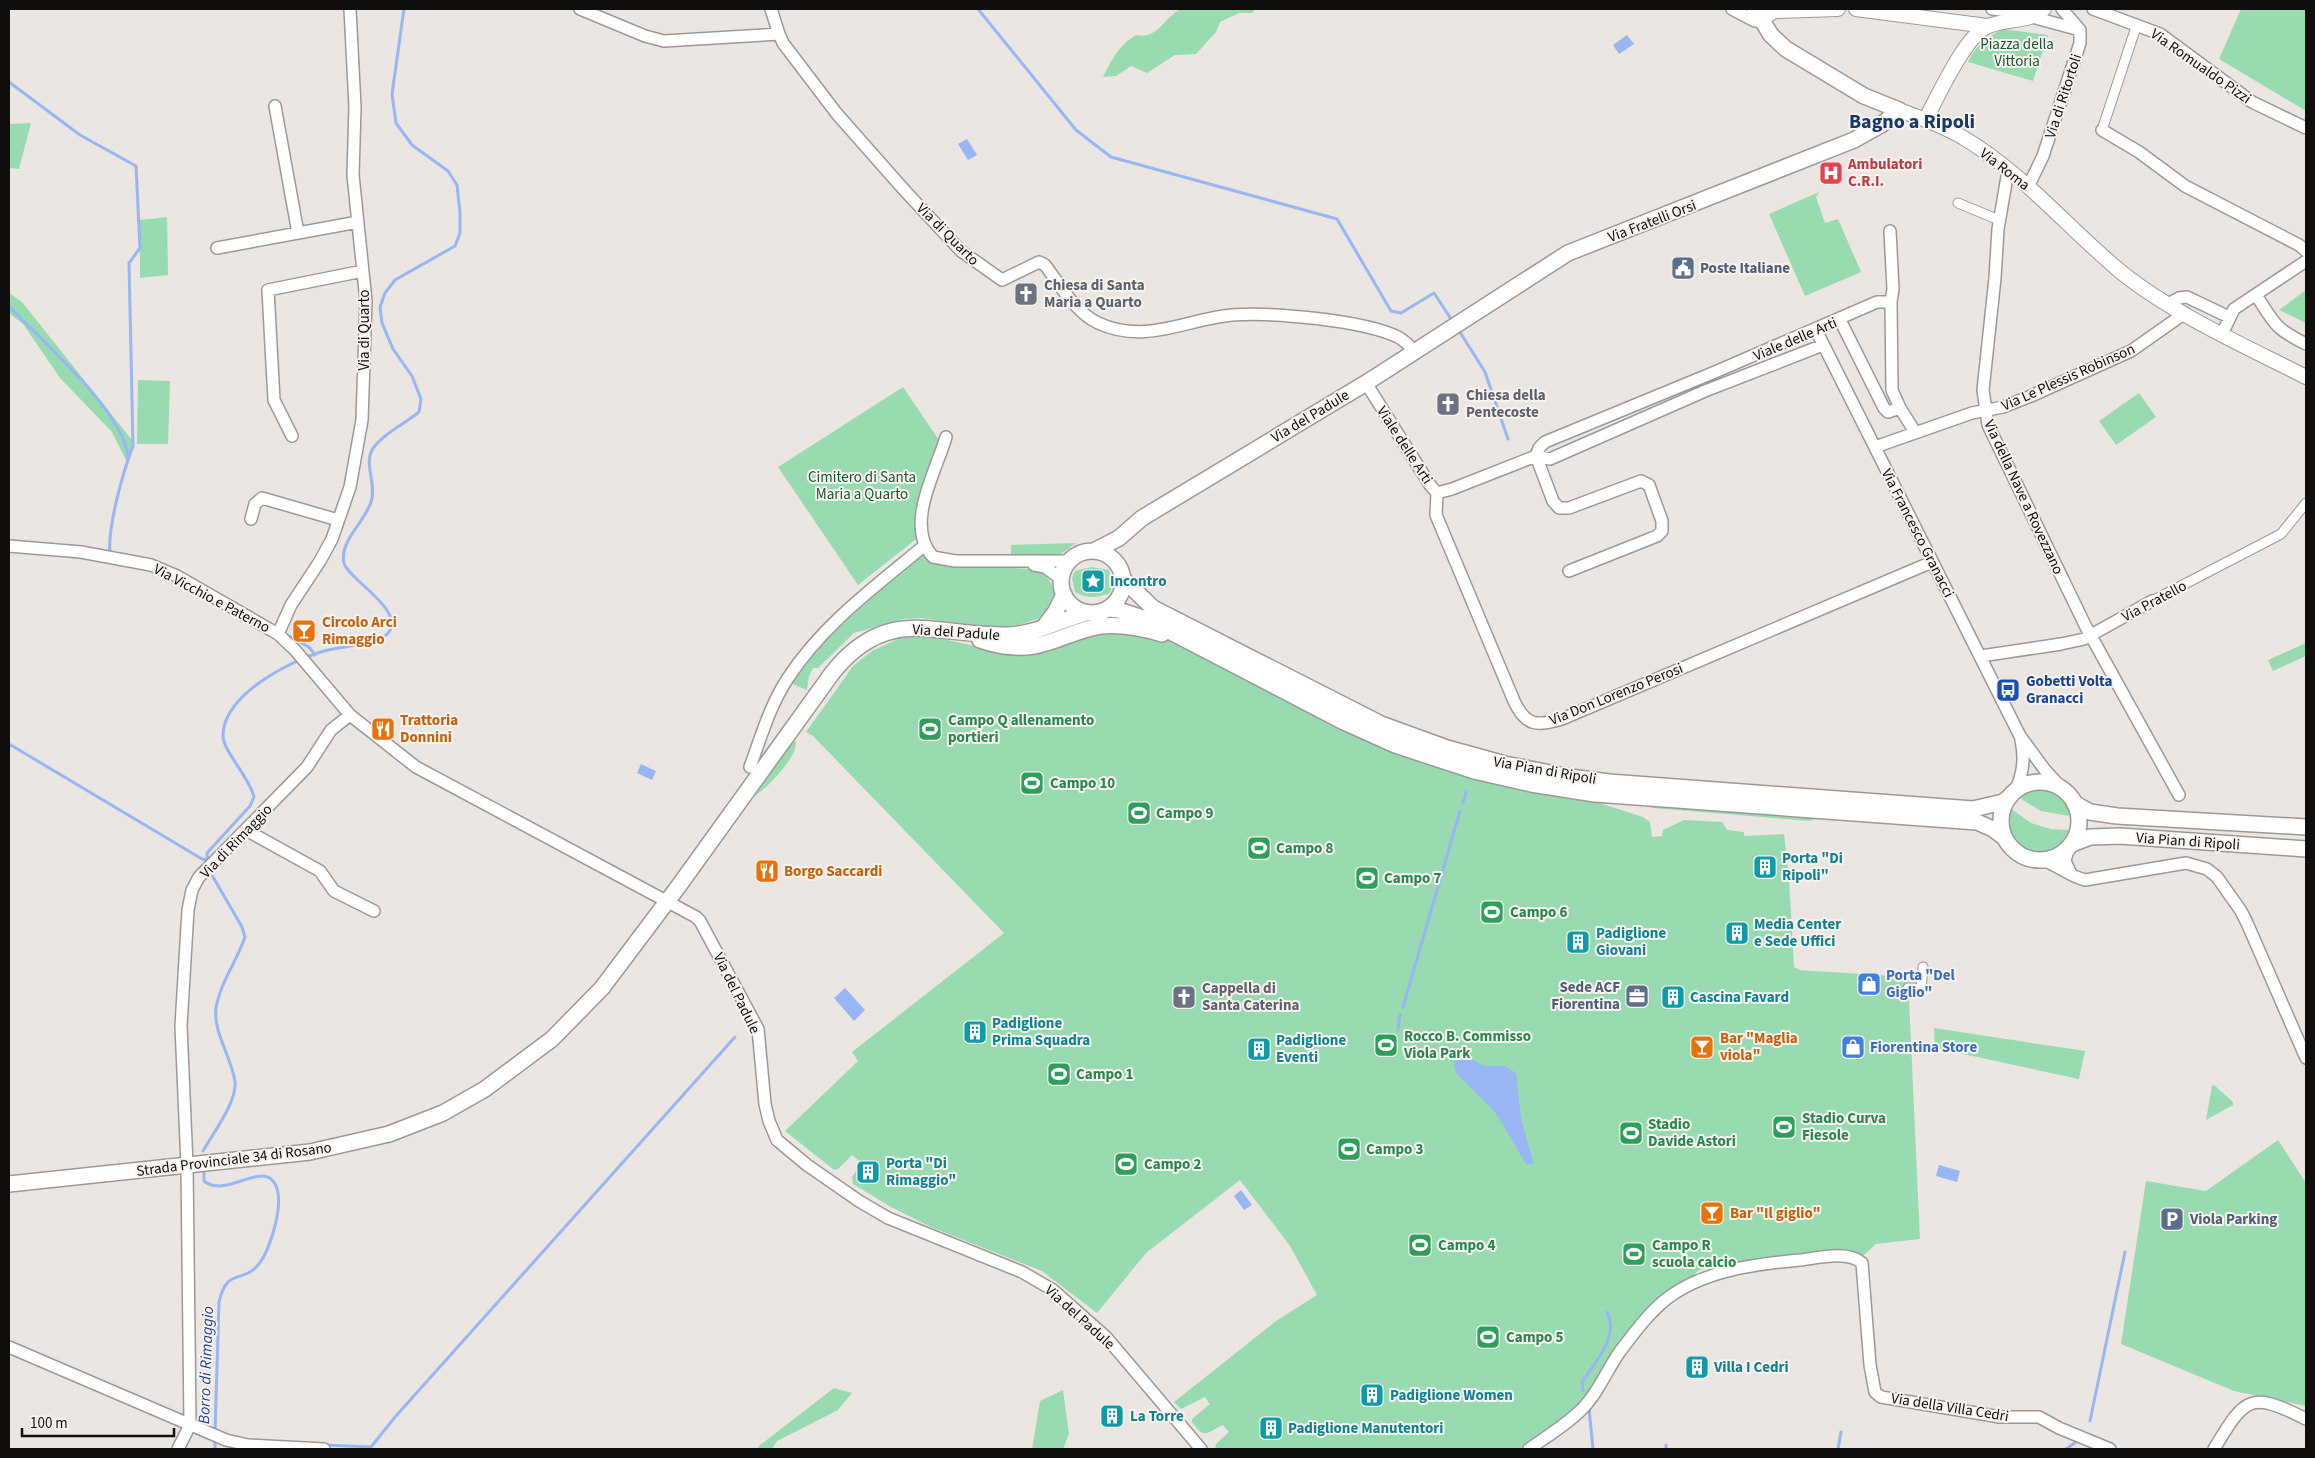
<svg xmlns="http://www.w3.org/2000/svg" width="2315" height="1458" font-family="'Source Sans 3',sans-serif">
	<rect width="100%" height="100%" fill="#ebe6e2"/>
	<path fill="#98dbb1" d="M1181 9H1255L1252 13H1239L1220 22 1216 32 1196 54 1175 55 1147 73 1131 66 1116 76 1103 77C1112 59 1119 45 1136 35 1158 40 1164 17 1181 9Z
		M2241 9H2306V111L2219 59Z
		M2003 29 2048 35 2033 81 1968 62C1975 46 1987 37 2003 29Z
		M31 123 19 169 9 168V124Z
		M1819 192 1816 197 1825 223 1838 219 1861 272 1805 296 1769 214Z
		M167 217 168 275 140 278V220Z
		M2306 290V323L2279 310Z
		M9 293 22 302 132 440 128 464 112 432 60 378 23 324 9 313Z
		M138 380 170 381 168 444H137Z
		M903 387 941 443 920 536 858 585 778 467Z
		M2139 393 2156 417 2116 445 2099 421Z
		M1076 543 1061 554H1011V545Z
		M921 551 936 563 951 566 1037 569C1050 577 1053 584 1055 599L1044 615 1040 618 1010 628H995L921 618 904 619 854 633 818 668H813L809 676 807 690 790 683 828 633 863 605Z
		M1091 567 1109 570 1113 583 1110 593C1097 598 1086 599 1075 592L1072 578 1075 571Z
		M1115 632 1165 639 1273 692 1530 791 1593 801 1643 817 1650 822 1652 837 1662 836 1663 830 1684 820 1722 822 1727 830 1744 832V836L1784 834 1789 879 1794 967 1800 970 1908 977 1920 1239 1876 1244 1863 1256 1837 1254 1720 1271 1708 1268 1699 1270 1617 1347 1586 1397 1573 1411 1520 1449H1215L1216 1444 1229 1432 1223 1425C1206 1433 1205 1440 1192 1422V1419L1210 1404 1205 1397 1181 1409 1174 1402 1276 1321 1317 1295 1290 1246 1240 1180 1146 1253 1097 1313 1042 1271 931 1227 891 1207 853 1184 852 1177 862 1163 852 1155 838 1169 834 1170 785 1131 858 1061 852 1052 1004 933 813 736 806 732 853 666 872 651 898 639 926 635 992 650Z
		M2306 643V656L2273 671 2268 660Z
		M791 739 796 742C797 759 762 794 747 801Z
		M2036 789C2053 790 2068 799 2070 816L2041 811 2018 797 2021 794Z
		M1625 800 1826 816 1809 821 1653 808Z
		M2010 808 2031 823 2051 829 2069 830C2056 871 1993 848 2010 808Z
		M1934 1028 2085 1051 2079 1079 1935 1048Z
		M2214 1085 2233 1102V1105L2206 1120 2212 1086Z
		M2278 1140 2306 1183V1406L2234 1391 2121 1344 2146 1181 2206 1191Z
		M834 1388 852 1393 838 1410 777 1441 772 1449H757L760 1445Z
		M1063 1390 1069 1434 1063 1449H1032L1040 1401Z"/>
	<path fill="#98b6f3" d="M1627 35 1634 44 1619 54 1613 45Z
		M967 139 977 155 968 160 958 144Z
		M641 764 656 771 652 780 637 773Z
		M845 988 865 1010 854 1021 834 998Z
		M1464 1055 1484 1066H1504L1516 1073 1521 1118 1533 1162 1531 1165 1526 1164 1496 1113 1456 1073 1454 1062 1458 1056Z
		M1939 1165 1960 1171 1957 1182 1936 1176Z
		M1241 1190 1252 1205 1244 1210 1234 1196Z"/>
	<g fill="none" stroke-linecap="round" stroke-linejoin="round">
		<path stroke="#98b6f3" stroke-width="3" d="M978 9 1076 130 1111 157 1337 219 1391 311 1401 313 1434 293 1453 322
			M9 82 80 135 136 166 140 248 129 263 133 446C123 472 107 528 110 555
			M9 306C41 341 123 410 128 457
			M1458 329 1485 372 1508 439
			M285 634 309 647 315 655
			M9 744 202 859 208 860
			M1463 803 1466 792
			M208 864 207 853 250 806 254 797C250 778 224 752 223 737 222 695 290 661 324 651 340 646 380 645 389 632 405 610 348 579 344 563 339 541 365 522 371 502 377 486 364 464 372 450 381 435 406 423 419 412L421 399 412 376 393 349 382 323 380 307 385 293 395 280 455 246 460 233V213L457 185 448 171 412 145 396 123 392 94 404 9
			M1403 1007 1460 811
			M1398 1030 1400 1015
			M203 1151C213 1133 237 1102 235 1082 232 1057 213 1034 216 1008 220 983 237 961 245 937L242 927 209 870
			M204 1171V1181C225 1198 258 1164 273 1181 287 1197 271 1250 258 1265 242 1284 227 1267 219 1302L215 1433
			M1583 1391 1582 1383C1594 1362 1620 1338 1607 1312
			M1589 1409 1593 1449
			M2090 1421 2125 1252
			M215 1439V1449
			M325 1445 371 1447 395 1417 735 1037
			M1666 1445V1449
			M1838 1449 1841 1432
			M2066 1449 2076 1442"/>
		<g stroke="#9d9895" stroke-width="11">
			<path id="pedestrian" d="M2102 130 2137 24
				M1958 203 1999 220
				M2152 601 2281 534 2306 503
				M1908 988H1914
				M1921 989 1923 967"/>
		</g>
		<g stroke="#9d9895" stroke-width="14">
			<path id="minor" d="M580 9 645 36 664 41 779 34 783 43 837 114 906 192 961 251 1002 280 1039 262 1045 265C1060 285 1075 312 1098 323 1146 345 1186 319 1232 315 1272 312 1362 320 1398 337 1405 341 1410 346 1415 352
				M771 9 779 34
				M1732 9 1755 21 1761 19
				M1992 9 2010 11 2080 30
				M2093 9 2160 34 2252 102 2306 128
				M275 106 298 233
				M2102 130 2139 152 2185 186 2299 245 2306 251
				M2008 171 1998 229 1995 278 1983 390 1988 425 2086 627 2179 795
				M2028 187 2043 156 2080 43V30L2062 9
				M1890 231 1893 289 1891 302 1892 390 1900 408 1915 432
				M217 248 358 222
				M2256 295C2275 324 2274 328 2306 344
				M2168 304 2179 298 2187 297 2229 317
				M1840 320 1884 408 1888 412 1900 408
				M1816 330 2020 736 2045 770 2066 793
				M2222 334 2234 309 2306 261
				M1366 383 1430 485 1437 493
				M292 436 274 400 268 290 363 271
				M946 437C936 472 904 525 933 557L955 561H1070
				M1875 447 1972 413 2003 407 2031 396 2131 351 2185 313
				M1536 456 1539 448 1545 442 1715 372 1877 302H1891
				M1536 456 1553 501 1559 508H1569L1641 481 1649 485 1662 521V531L1657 536 1569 571
				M1437 493 1436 515 1514 701C1526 727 1537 726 1562 719L1932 562
				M1437 493 1452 489 1536 456 1550 459 1705 391 1823 345
				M251 519 255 504 262 498 338 520
				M9 546 81 552 151 565 177 576 278 634 295 650 350 715 416 767 696 917 700 921 758 1029 765 1104 769 1121 777 1140 807 1165 859 1201 888 1218 1022 1272 1053 1290 1106 1337 1201 1449
				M1034 565 1045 567 1061 579
				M278 634 291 605 320 561 332 539 350 487 362 420 366 301 353 175 355 107 350 9
				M1981 656 2061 644 2084 639 2152 601
				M750 767C761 737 770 705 788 678 823 624 876 586 925 545
				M2016 790C2023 772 2025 759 2021 740
				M246 830 320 871 334 891 374 911
				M2069 846 2065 861 2071 874
				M2042 860C2058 865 2069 876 2085 880L2186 863 2207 869 2217 877 2241 911 2247 923 2306 1058
				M9 1347 226 1440 248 1445 324 1449
				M178 1449 190 1425 187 1165 181 1026 188 910 192 890 199 877 307 767 331 730 350 715
				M1529 1449C1546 1437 1566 1425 1581 1410 1598 1394 1607 1369 1621 1350 1635 1332 1650 1311 1669 1297 1706 1270 1756 1264 1800 1260 1817 1258 1848 1250 1862 1263L1870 1365 1875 1392 1881 1397 2000 1417H2039L2059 1428 2110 1449
				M2214 1449C2245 1398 2249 1390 2306 1419"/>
		</g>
		<g stroke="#9d9895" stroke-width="16">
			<path id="tertiary" d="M1856 9 1987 26
				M1761 19 1775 11 1838 9
				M1899 110C1920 118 1942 125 1962 137 2022 172 2068 228 2121 272 2173 314 2247 347 2306 377
				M1925 120C1938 97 1964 38 1986 27 2005 18 2029 23 2044 9"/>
		</g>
		<g stroke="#9d9895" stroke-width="18">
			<path id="secondary" d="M1094 551 1119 538 1142 518 1366 383 1568 253 1854 140 1881 125 1899 110 1864 96 1786 49 1771 35 1755 9
				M1061 582a31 31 0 1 1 62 0a31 31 0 1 1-62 0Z
				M1123 579 1153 608 1381 724 1447 748 1505 764 1570 777 1609 782 1973 809 2003 802 2008 798
				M1108 609 1119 610 1146 619 1344 722 1395 745 1474 771 1531 784 1595 794 1977 822 1993 829 2005 838
				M1044 627 1056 611 1064 594
				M980 640C997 646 1016 649 1034 646 1057 642 1078 629 1101 626 1123 624 1142 628 1162 634
				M2001 821a39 39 0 1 1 78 0a39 39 0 1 1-78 0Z
				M2074 803 2090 812 2117 816 2306 827
				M2072 844 2090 837 2120 836 2306 849
				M9 1184 310 1152 389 1134 443 1113 485 1089 552 1039 602 988 678 887 833 672C889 603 937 637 1009 635 1035 634 1061 620 1086 613"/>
		</g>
		<use href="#pedestrian" stroke="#fff" stroke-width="9"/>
		<use href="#minor" stroke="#fff" stroke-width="11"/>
		<use href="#tertiary" stroke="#fff" stroke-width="14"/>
		<use href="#secondary" stroke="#fff" stroke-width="15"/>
	</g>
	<defs>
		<g id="hospital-square" transform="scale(1.25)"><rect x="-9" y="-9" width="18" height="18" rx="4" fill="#e0444e" stroke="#f8f3ef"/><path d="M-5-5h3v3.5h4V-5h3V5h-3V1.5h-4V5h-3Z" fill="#fff"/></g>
		<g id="civic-square" transform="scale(1.25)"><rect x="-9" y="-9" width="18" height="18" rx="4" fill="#5c6f8a" stroke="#f8f3ef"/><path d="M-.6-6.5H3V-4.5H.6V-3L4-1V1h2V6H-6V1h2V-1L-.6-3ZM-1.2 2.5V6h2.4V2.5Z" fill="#fff"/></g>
		<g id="church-square" transform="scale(1.25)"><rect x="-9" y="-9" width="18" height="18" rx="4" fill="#6b7280" stroke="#f8f3ef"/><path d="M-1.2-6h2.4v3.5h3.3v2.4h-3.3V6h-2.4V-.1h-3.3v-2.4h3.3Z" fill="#fff"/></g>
		<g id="sight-square" transform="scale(1.25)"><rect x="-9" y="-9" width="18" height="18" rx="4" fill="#0f9aa8" stroke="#f8f3ef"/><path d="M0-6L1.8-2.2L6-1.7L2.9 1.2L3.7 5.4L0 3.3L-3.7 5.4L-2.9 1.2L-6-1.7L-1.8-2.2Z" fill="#fff"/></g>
		<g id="bar-square" transform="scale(1.25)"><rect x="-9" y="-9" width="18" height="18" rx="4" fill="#e8710a" stroke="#f8f3ef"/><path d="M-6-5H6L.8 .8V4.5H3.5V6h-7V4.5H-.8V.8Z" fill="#fff"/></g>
		<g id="bus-square" transform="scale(1.25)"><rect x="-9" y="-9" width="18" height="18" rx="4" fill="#1a4fb4" stroke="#f8f3ef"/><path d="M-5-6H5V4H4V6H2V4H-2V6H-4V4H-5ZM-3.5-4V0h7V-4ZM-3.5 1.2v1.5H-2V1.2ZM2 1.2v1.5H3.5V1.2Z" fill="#fff"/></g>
		<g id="restaurant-square" transform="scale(1.25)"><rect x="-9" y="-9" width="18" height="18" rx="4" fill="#e8710a" stroke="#f8f3ef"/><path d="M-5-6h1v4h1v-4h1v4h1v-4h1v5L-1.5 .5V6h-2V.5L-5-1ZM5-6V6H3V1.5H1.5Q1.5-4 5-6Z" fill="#fff"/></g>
		<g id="stadium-square" transform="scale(1.25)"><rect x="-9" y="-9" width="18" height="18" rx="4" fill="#2e9e5b" stroke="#f8f3ef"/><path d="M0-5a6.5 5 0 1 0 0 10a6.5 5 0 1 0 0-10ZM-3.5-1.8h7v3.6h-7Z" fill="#fff"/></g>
		<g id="building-square" transform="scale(1.25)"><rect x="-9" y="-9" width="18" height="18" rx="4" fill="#0f9aa8" stroke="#f8f3ef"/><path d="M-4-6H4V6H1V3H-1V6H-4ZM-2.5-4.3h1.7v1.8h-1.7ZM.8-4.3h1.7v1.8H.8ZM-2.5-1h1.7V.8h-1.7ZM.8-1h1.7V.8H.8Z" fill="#fff"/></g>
		<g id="shop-square" transform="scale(1.25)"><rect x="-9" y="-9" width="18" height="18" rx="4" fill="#3f7fe0" stroke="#f8f3ef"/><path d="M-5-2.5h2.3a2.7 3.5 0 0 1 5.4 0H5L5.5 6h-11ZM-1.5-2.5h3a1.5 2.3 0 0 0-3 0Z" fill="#fff"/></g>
		<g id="office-square" transform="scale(1.25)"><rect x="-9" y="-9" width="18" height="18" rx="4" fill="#5c6f8a" stroke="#f8f3ef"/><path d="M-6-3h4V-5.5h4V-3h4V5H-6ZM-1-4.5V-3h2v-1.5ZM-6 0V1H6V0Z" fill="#fff"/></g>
		<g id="parking-square" transform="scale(1.25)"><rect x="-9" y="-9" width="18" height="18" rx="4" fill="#5c6f8a" stroke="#f8f3ef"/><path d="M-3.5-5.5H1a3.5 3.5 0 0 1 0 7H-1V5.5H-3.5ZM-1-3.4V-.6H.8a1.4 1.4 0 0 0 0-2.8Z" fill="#fff"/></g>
	</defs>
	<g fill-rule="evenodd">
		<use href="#hospital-square" x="1831" y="173"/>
		<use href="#civic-square" x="1683" y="268"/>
		<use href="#church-square" x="1026" y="294"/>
		<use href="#church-square" x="1448" y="404"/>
		<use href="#sight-square" x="1093" y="581"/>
		<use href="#bar-square" x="304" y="631"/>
		<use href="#bus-square" x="2008" y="690"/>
		<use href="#restaurant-square" x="383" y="729"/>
		<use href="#stadium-square" x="930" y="729"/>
		<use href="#stadium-square" x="1032" y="783"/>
		<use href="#stadium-square" x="1139" y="813"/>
		<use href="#stadium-square" x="1259" y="848"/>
		<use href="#building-square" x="1765" y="867"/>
		<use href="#restaurant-square" x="767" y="871"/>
		<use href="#stadium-square" x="1367" y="878"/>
		<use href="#stadium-square" x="1492" y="912"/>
		<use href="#building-square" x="1737" y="933"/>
		<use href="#building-square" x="1578" y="942"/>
		<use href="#shop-square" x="1869" y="984"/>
		<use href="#office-square" x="1637" y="996"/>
		<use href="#church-square" x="1184" y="997"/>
		<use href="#building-square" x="1673" y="997"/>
		<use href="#building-square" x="975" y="1032"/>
		<use href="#stadium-square" x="1386" y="1045"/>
		<use href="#bar-square" x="1702" y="1047"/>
		<use href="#shop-square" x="1853" y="1047"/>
		<use href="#building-square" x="1259" y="1049"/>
		<use href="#stadium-square" x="1059" y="1074"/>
		<use href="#stadium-square" x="1784" y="1127"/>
		<use href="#stadium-square" x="1631" y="1133"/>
		<use href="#stadium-square" x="1349" y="1149"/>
		<use href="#stadium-square" x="1126" y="1164"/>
		<use href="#building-square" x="868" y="1172"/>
		<use href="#bar-square" x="1712" y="1213"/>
		<use href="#parking-square" x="2172" y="1219"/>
		<use href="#stadium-square" x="1420" y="1245"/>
		<use href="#stadium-square" x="1634" y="1254"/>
		<use href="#stadium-square" x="1488" y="1337"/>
		<use href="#building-square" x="1697" y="1367"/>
		<use href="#building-square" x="1372" y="1395"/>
		<use href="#building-square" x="1112" y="1416"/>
		<use href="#building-square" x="1271" y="1428"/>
	</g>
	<g text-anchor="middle" stroke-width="4" stroke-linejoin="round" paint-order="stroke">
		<g font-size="15" fill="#145836" stroke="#f8f3ef">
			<text x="2017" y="49">Piazza della<tspan x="2017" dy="17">Vittoria</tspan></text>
			<text x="862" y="482">Cimitero di Santa<tspan x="862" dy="17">Maria a Quarto</tspan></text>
		</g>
		<g font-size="15" fill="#0f0e0c" stroke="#f8f3ef">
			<text transform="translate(2201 66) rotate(35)" y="5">Via Romualdo Pizzi</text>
			<text transform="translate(2063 96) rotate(-72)" y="5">Via di Ritortoli</text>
			<text transform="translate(2005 169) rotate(38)" y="5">Via Roma</text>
			<text transform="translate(1652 221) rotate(-21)" y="5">Via Fratelli Orsi</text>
			<text transform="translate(948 234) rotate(45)" y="5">Via di Quarto</text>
			<text transform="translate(364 330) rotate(-90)" y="5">Via di Quarto</text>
			<text transform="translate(1795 339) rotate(-23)" y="5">Viale delle Arti</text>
			<text transform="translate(2068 377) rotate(-24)" y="5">Via Le Plessis Robinson</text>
			<text transform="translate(1310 416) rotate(-31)" y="5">Via del Padule</text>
			<text transform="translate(1405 445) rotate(57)" y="5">Viale delle Arti</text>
			<text transform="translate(2024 497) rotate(65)" y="5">Via della Nave a Rovezzano</text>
			<text transform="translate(1918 533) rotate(63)" y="5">Via Francesco Granacci</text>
			<text transform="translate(212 598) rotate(28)" y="5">Via Vicchio e Paterno</text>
			<text transform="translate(2154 601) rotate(-28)" y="5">Via Pratello</text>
			<text transform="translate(956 632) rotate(4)" y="5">Via del Padule</text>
			<text transform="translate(1616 694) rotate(-22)" y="5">Via Don Lorenzo Perosi</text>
			<text transform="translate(1545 770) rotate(10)" y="5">Via Pian di Ripoli</text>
			<text transform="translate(236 841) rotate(-46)" y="5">Via di Rimaggio</text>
			<text transform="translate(2188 841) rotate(4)" y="5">Via Pian di Ripoli</text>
			<text transform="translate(737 993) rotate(64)" y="5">Via del Padule</text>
			<text transform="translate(234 1159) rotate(-7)" y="5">Strada Provinciale 34 di Rosano</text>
			<text transform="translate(1080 1317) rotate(42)" y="5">Via del Padule</text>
			<text transform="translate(1950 1407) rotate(9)" y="5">Via della Villa Cedri</text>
		</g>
		<g font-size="15" font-weight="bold" fill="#be3a42" stroke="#f8f3ef" text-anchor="start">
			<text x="1848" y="169">Ambulatori<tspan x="1848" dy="17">C.R.I.</tspan></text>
		</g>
		<g font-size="15" font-weight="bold" fill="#4e5e75" stroke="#f8f3ef" text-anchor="start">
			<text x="1700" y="273">Poste Italiane</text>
			<text x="1620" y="992" text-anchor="end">Sede ACF<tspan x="1620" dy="17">Fiorentina</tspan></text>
			<text x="2190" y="1224">Viola Parking</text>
		</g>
		<g font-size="15" font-weight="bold" fill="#5b616d" stroke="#f8f3ef" text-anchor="start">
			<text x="1044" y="290">Chiesa di Santa<tspan x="1044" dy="17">Maria a Quarto</tspan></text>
			<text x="1466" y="400">Chiesa della<tspan x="1466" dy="17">Pentecoste</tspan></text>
			<text x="1202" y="993">Cappella di<tspan x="1202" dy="17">Santa Caterina</tspan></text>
		</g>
		<g font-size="15" font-weight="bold" fill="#0d838f" stroke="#f8f3ef" text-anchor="start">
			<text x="1110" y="586">Incontro</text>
			<text x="1782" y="863">Porta "Di<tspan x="1782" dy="17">Ripoli"</tspan></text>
			<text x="1754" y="929">Media Center<tspan x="1754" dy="17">e Sede Uffici</tspan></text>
			<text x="1596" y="938">Padiglione<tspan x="1596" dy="17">Giovani</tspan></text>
			<text x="1690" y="1002">Cascina Favard</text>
			<text x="992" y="1028">Padiglione<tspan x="992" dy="17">Prima Squadra</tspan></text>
			<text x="1276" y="1045">Padiglione<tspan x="1276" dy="17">Eventi</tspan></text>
			<text x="886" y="1168">Porta "Di<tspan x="886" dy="17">Rimaggio"</tspan></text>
			<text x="1714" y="1372">Villa I Cedri</text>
			<text x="1390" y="1400">Padiglione Women</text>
			<text x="1130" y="1421">La Torre</text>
			<text x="1288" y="1433">Padiglione Manutentori</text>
		</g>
		<g font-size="15" font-weight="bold" fill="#c56008" stroke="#f8f3ef" text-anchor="start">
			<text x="322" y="627">Circolo Arci<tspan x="322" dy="17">Rimaggio</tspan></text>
			<text x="400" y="725">Trattoria<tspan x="400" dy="17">Donnini</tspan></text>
			<text x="784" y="876">Borgo Saccardi</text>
			<text x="1720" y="1043">Bar "Maglia<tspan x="1720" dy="17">viola"</tspan></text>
			<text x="1730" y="1218">Bar "Il giglio"</text>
		</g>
		<g font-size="15" font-weight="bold" fill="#164399" stroke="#f8f3ef" text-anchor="start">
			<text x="2026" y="686">Gobetti Volta<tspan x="2026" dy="17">Granacci</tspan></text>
		</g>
		<g font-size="15" font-weight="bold" fill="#27864d" stroke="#f8f3ef" text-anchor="start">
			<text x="948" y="725">Campo Q allenamento<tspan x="948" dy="17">portieri</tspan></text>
			<text x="1050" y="788">Campo 10</text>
			<text x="1156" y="818">Campo 9</text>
			<text x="1276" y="853">Campo 8</text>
			<text x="1384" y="883">Campo 7</text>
			<text x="1510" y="917">Campo 6</text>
			<text x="1404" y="1041">Rocco B. Commisso<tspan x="1404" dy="17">Viola Park</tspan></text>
			<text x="1076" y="1079">Campo 1</text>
			<text x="1802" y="1123">Stadio Curva<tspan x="1802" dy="17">Fiesole</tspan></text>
			<text x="1648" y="1129">Stadio<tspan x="1648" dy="17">Davide Astori</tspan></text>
			<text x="1366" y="1154">Campo 3</text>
			<text x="1144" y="1169">Campo 2</text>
			<text x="1438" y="1250">Campo 4</text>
			<text x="1652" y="1250">Campo R<tspan x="1652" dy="17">scuola calcio</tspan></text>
			<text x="1506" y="1342">Campo 5</text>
		</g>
		<g font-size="15" font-weight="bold" fill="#366cbe" stroke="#f8f3ef" text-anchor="start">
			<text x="1886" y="980">Porta "Del<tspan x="1886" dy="17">Giglio"</tspan></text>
			<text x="1870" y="1052">Fiorentina Store</text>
		</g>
		<g font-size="16" font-style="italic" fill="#1e4097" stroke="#f8f3ef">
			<text transform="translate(205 1365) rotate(-88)" y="6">Borro di Rimaggio</text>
		</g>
		<g font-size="20" font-weight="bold" fill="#15386c" stroke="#f8f3ef">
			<text x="1912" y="128">Bagno a Ripoli</text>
		</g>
	</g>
	<rect width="2315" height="1458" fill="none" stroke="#0f0e0c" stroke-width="20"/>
	<path d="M22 1428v8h152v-8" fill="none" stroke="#0f0e0c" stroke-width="2.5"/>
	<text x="30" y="1428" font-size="15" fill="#0f0e0c" stroke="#f8f3ef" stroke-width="4" paint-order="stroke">100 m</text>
</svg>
